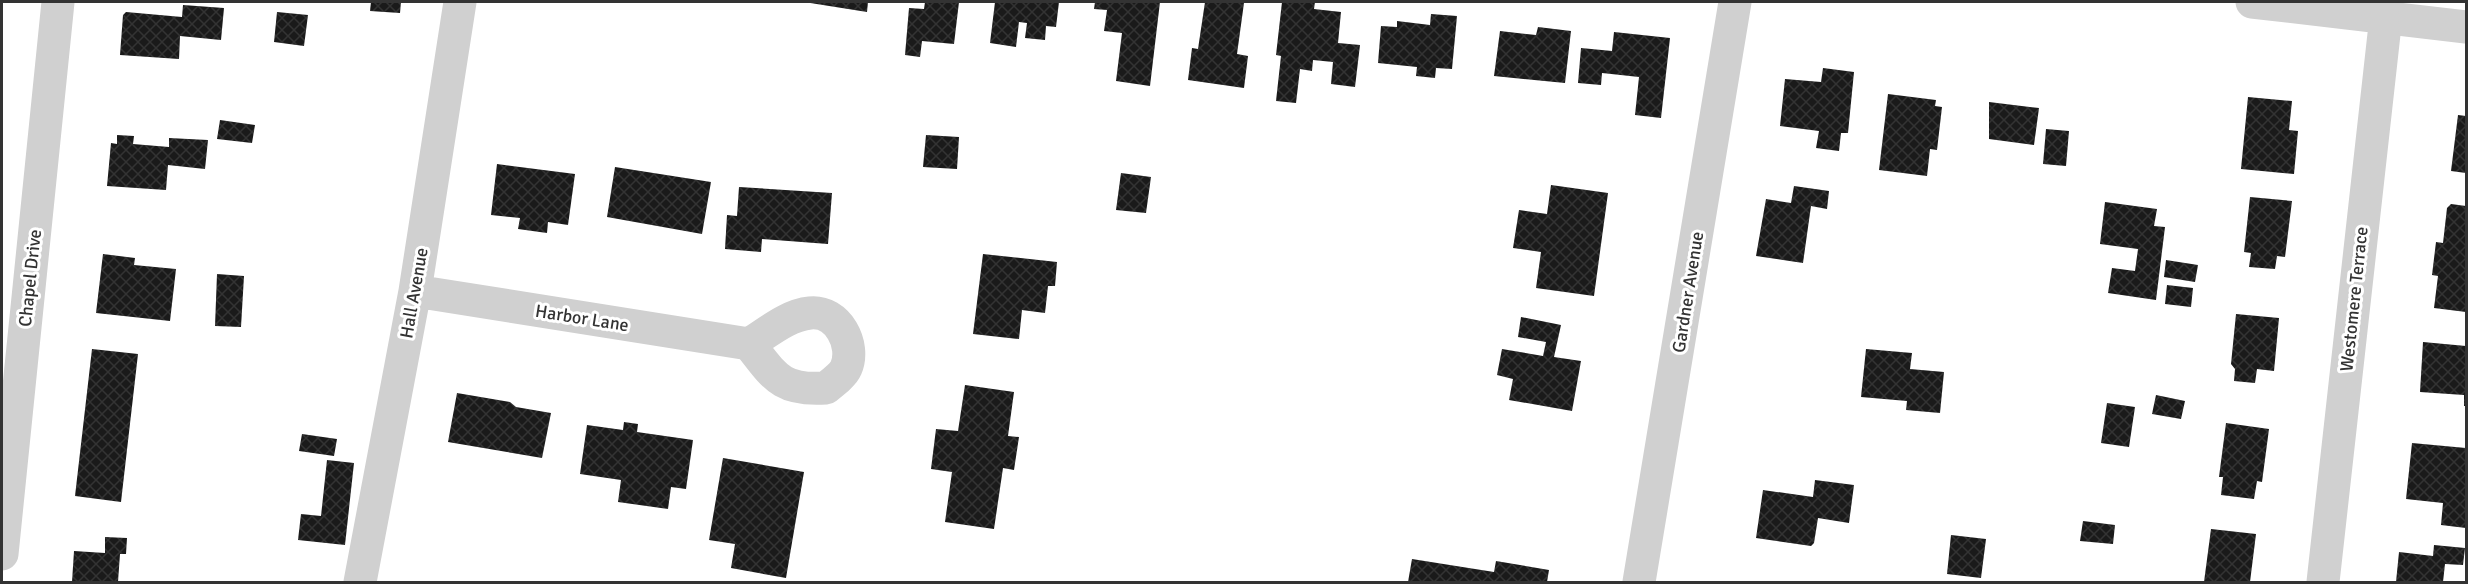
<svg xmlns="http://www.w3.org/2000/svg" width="2468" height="584" font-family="Signika,sans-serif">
	<defs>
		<pattern id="building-cross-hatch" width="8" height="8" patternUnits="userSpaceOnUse" patternTransform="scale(1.5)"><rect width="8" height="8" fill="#1a1a1a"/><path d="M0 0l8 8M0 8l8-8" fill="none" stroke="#333"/></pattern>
	</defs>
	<rect width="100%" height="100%" fill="#fff"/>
	<path fill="url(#building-cross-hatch)" d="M371 2H401L400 13 370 11Z
		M804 2H868L867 12Z
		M925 2H959L954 44 922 41 920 57 905 55 909 8 924 9Z
		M995 2H1059L1056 27 1046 26 1045 40 1025 38 1027 23 1019 22 1016 47 990 43Z
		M1095 2H1160L1150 86 1116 81 1122 33 1104 31 1107 10 1094 9Z
		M1205 2 1244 3 1237 54 1248 56 1244 88 1188 80 1192 48 1198 49Z
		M1282 2H1315L1314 9 1341 12 1338 43 1360 45 1355 87 1331 84 1333 62 1313 60 1312 71 1300 69 1296 103 1276 101 1281 56 1276 55Z
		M183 5 224 8 221 40 180 36 179 59 120 55 123 15 126 12 182 17Z
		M277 12 308 15 304 46 274 42Z
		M1431 14 1457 16 1452 69 1436 68 1435 78 1416 76 1417 67 1378 63 1381 26 1397 27V21L1430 25Z
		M1538 27 1571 31 1565 83 1494 76 1500 31 1536 35Z
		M1614 32 1670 38 1661 118 1635 115 1639 77 1602 73 1601 85 1578 83 1581 48 1612 51Z
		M1823 68 1854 72 1848 133H1841L1839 151 1816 148 1819 131 1780 126 1785 79 1821 82Z
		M1888 94 1936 100 1935 106 1942 107 1937 150 1930 149 1927 176 1879 170Z
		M2248 97 2292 101 2289 130 2298 131 2294 174 2241 169Z
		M1989 102 2039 108 2034 145 1989 139Z
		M2458 115 2466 116V173L2451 171Z
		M220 120 255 125 252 143 217 139Z
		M2046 129 2069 131 2066 166 2043 164Z
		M117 135 134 136 133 144 169 147V138L208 140 205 169 168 165 166 190 107 186 111 143 117 144Z
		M926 135 959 137 957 169 923 167Z
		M497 164 575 174 568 225 548 222 547 233 518 229 520 218 491 215Z
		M615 167 711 182 702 234 607 217Z
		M1121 173 1151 177 1146 213 1116 210Z
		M1551 185 1608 193 1594 296 1536 288 1541 252 1513 248 1519 210 1547 214Z
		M1794 186 1829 191 1827 209 1811 206 1803 263 1756 256 1766 199 1791 203Z
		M739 187 832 193 828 244 762 239 761 252 725 249 727 215 737 216Z
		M2250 197 2292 201 2285 257 2277 256 2275 269 2249 267 2251 253 2244 252Z
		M2105 202 2157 209 2154 226 2165 227 2156 300 2108 293 2112 268 2135 271 2138 249 2100 244Z
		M2451 204 2466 206V312L2434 308 2438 276 2432 275 2436 242 2443 243 2447 208Z
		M103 254 135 258 134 265 176 269 170 321 96 313Z
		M983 254 1057 262 1055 286H1048L1045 313 1022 310 1019 339 973 334Z
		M2166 260 2198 265 2195 282 2164 277Z
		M217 274 244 276 241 327 215 326Z
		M2167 285 2193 288 2191 307 2165 304Z
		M2236 314 2279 318 2274 371 2257 369 2255 383 2234 381 2235 369 2231 364Z
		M1521 317 1561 325 1554 357 1581 361 1572 411 1509 400 1513 379 1497 375 1502 349 1543 356 1546 342 1518 337Z
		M2423 342 2466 346V406H2464V395L2420 392Z
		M92 349 138 354 121 502 75 496Z
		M1866 349 1912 353 1910 369 1944 372 1940 413 1906 410 1907 401 1861 397Z
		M965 385 1014 392 1008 436 1019 437 1014 470 1003 468 994 529 945 522 952 472 931 469 936 429 958 431Z
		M457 393 510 402 516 407 551 413 542 458 448 442Z
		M2156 395 2185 401 2181 419 2152 414Z
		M2107 403 2135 407 2129 447 2101 443Z
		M624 422 638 424 637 432 693 440 686 489 671 487 668 509 618 502 621 480 580 474 587 425 623 430Z
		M2226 423 2269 429 2262 482 2257 481 2254 499 2221 495 2223 477H2219Z
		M302 434 337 439 334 456 299 451Z
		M2412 443 2466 448V528L2441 525 2443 503 2406 499Z
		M723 458 804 472 786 578 731 568 735 544 709 540Z
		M327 460 354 463 345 545 298 540 301 514 321 516Z
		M1815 480 1854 485 1849 523 1818 518 1814 543 1811 546 1756 538 1763 490 1813 497Z
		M2083 521 2115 525 2113 544 2080 541Z
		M2211 529 2256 534 2250 582H2204Z
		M1951 535 1986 539 1981 578 1947 574Z
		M105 537 127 538 126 554H120L118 582H72L74 551 105 553Z
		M2434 545 2465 548 2463 565 2445 564 2443 582H2396L2399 552 2433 556Z
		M1412 559 1494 572 1496 561 1549 570 1547 582H1408Z"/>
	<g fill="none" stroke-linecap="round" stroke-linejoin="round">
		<path stroke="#d0d0d0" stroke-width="33" d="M2252 2 2466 27
			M415 291 749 344C775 377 781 391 826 388 832 383 843 375 846 368 856 345 838 310 810 313 788 315 767 333 749 344
			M2 554 58 2
			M360 582 415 291 460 2
			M1639 582 1735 2
			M2323 582 2386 16"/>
	</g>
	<g text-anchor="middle" stroke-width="6" stroke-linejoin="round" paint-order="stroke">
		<g font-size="18" fill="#333" stroke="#fff">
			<text transform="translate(30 278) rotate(-84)" y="6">Chapel Drive</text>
			<text transform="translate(1688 292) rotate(-81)" y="6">Gardner Avenue</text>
			<text transform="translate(414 293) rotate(-80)" y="6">Hall Avenue</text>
			<text transform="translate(2354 299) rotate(-84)" y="6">Westomere Terrace</text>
			<text transform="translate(582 318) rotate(9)" y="6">Harbor Lane</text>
		</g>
	</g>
	<rect width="2468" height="584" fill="none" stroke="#333333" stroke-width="6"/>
</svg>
